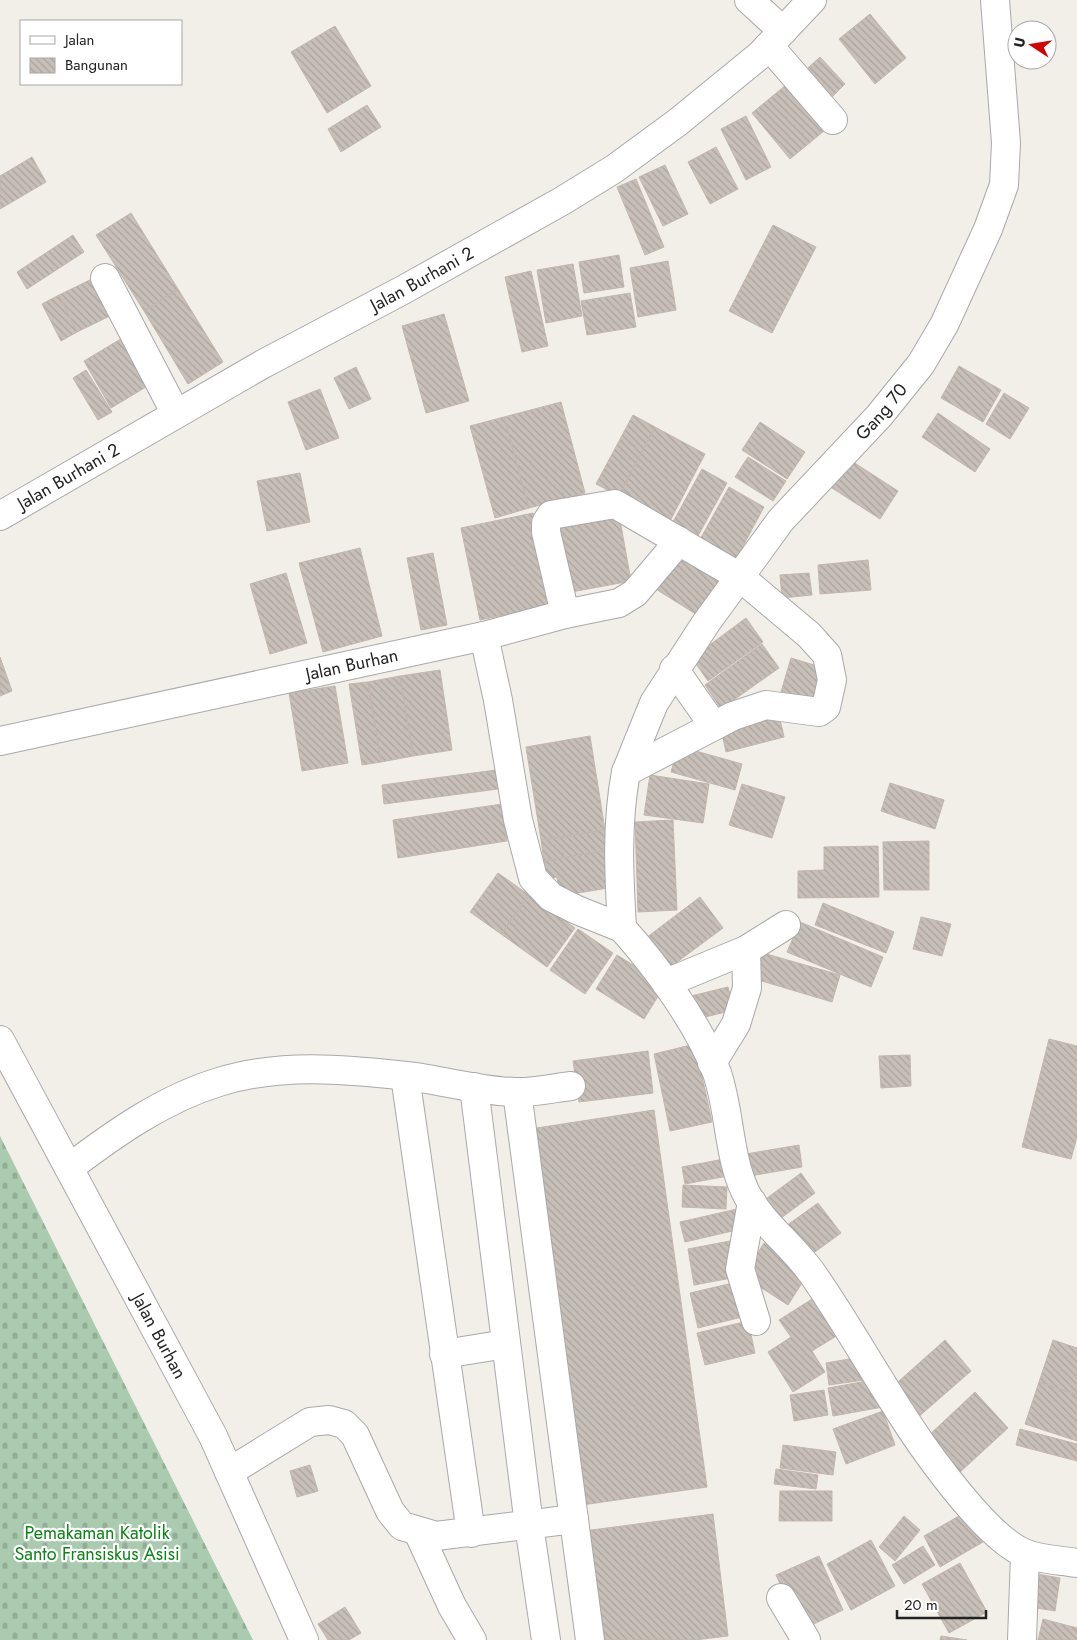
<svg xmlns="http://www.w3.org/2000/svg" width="1077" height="1640" font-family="Jost,sans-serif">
	<defs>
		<pattern id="cemetery-stones" width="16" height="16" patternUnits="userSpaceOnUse" patternTransform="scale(1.25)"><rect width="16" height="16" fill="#aacbaf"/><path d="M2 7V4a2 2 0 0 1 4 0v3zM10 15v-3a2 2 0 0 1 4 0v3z" fill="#92ae96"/></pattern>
		<pattern id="building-back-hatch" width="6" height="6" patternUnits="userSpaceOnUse" patternTransform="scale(1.25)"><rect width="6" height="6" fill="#c7bfb8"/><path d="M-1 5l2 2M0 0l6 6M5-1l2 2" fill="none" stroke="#aba49e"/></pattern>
	</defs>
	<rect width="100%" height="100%" fill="#f2efe9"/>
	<path fill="url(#cemetery-stones)" d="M0 1136 253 1640H0Z"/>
	<path fill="url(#building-back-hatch)" stroke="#c4b6ab" d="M870 14 906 58 875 84 839 39Z
		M335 26 371 86 327 113 291 52Z
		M820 57 845 84 825 104 799 76Z
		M792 80 830 126 790 159 752 113Z
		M367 105 381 127 341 152 328 129Z
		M746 116 771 167 746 180 721 129Z
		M716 147 738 189 710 204 688 162Z
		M32 157 46 182 0 209V176Z
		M665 165 688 214 663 226 639 177Z
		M636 179 664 247 645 255 617 187Z
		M131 213 178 289 144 311 96 235Z
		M773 225 816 247 772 333 729 311Z
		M73 235 84 252 27 289 17 272Z
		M619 255 624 287 584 293 579 262Z
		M668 261 676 310 638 317 630 268Z
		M573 264 582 316 546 323 537 270Z
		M531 271 548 346 522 352 505 277Z
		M96 277 114 314 77 332 59 295Z
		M178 289 223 362 188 384 144 311Z
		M630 293 636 327 587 335 581 301Z
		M59 295 77 332 61 341 42 304Z
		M444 314 469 401 426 413 402 326Z
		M124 337 151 384 111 408 84 361Z
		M959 366 1001 390 983 422 941 398Z
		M356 367 371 399 349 409 334 378Z
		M86 370 112 412 98 420 73 378Z
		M320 389 339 438 306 450 288 402Z
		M1004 393 1029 408 1010 439 986 424Z
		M561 402 585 493 529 508 504 417Z
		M938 413 990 449 975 472 922 437Z
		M633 415 655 427 619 496 596 484Z
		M504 417 529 508 495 518 470 426Z
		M760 422 805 452 787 479 742 450Z
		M655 427 705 454 669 523 619 496Z
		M748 457 786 481 773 501 735 477Z
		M847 458 898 491 880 519 829 486Z
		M702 469 727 483 698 536 673 522Z
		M300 473 310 522 267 531 257 481Z
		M729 487 764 507 734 563 698 543Z
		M618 509 631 581 566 593 553 521Z
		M533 513 553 605 480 620 461 528Z
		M360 548 382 636 323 652 299 563Z
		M674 548 725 580 702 618 651 586Z
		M433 553 447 625 421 630 407 558Z
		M868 560 871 590 820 594 818 565Z
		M286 573 307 643 270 654 250 584Z
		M809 573 812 595 782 598 780 575Z
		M746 618 763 642 708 681 692 658Z
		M762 644 779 668 721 709 705 685Z
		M0 657 12 691 0 696Z
		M791 658 824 668 813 702 781 692Z
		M440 670 452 750 413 756 400 676Z
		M400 676 413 756 381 762 368 682Z
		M368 682 381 762 362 765 349 684Z
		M335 686 348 763 302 771 289 693Z
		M778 710 784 737 726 752 720 725Z
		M590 736 605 830 541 840 526 747Z
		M678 746 742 764 735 790 671 772Z
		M496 770 498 789 384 804 382 785Z
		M650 775 709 784 703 823 644 815Z
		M890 783 944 800 935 829 881 811Z
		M742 784 785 797 772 838 729 825Z
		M502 804 507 841 398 858 393 820Z
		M673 820 677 910 638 912 635 822Z
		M605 830 608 850 544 861 541 840Z
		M929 841V890H884L883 842Z
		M878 846 879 897 798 898V871L824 870V847Z
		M608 850 614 887 560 896 557 877 547 879 544 861Z
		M498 873 529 895 501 934 470 912Z
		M529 895 575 928 547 967 501 934Z
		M700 897 723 928 665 971 642 941Z
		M823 903 894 932 886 953 815 925Z
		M921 917 951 924 942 956 913 949Z
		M800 922 883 957 871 987 787 952Z
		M578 929 613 953 585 994 550 970Z
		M763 953 840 975 832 1002 755 979Z
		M617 955 665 985 644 1019 596 989Z
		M728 987 734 1010 693 1020 687 997Z
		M1049 1039 1077 1046V1137L1071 1159 1022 1147Z
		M695 1044 712 1122 670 1131 654 1054Z
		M648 1051 653 1093 579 1102 573 1061Z
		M910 1055 911 1086 881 1088 879 1056Z
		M654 1110 707 1487 582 1505 530 1129Z
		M799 1145 802 1167 744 1177 740 1155Z
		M724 1159 728 1176 685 1184 682 1167Z
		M801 1173 815 1193 773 1224 759 1204Z
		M683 1185 727 1187 726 1209 682 1207Z
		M818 1203 841 1233 808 1257 786 1226Z
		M737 1209 741 1229 685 1242 680 1222Z
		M730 1241 737 1277 694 1285 688 1249Z
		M764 1243 809 1272 788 1305 743 1276Z
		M737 1282 746 1316 698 1328 690 1293Z
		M820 1294 843 1332 812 1351 825 1372 793 1392 768 1352 791 1337 779 1320Z
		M748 1321 755 1353 705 1365 697 1333Z
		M945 1340 971 1371 916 1419 890 1389Z
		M1053 1340 1077 1348V1395L1039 1382Z
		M861 1357 864 1380 829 1385 826 1363Z
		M878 1379 883 1407 833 1416 828 1388Z
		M1039 1382 1077 1395V1441L1025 1424Z
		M824 1390 828 1415 794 1421 790 1395Z
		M975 1392 1008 1428 958 1474 925 1439Z
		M883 1411 895 1445 846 1464 833 1429Z
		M1020 1429 1077 1444V1461L1016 1445Z
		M783 1445 836 1452 833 1475 780 1468Z
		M310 1465 318 1491 297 1497 290 1471Z
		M776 1469 818 1475 816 1489 774 1484Z
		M780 1491H832V1521H779Z
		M966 1512 983 1542 940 1567 924 1536Z
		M713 1514 728 1636 695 1640H598L584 1531Z
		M904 1516 920 1530 895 1561 879 1547Z
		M871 1540 895 1586 851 1610 827 1564Z
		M923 1546 935 1565 904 1584 892 1565Z
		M819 1556 843 1610 801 1630 776 1575Z
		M960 1563 987 1612 949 1633 922 1584Z
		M1037 1574 1060 1578 1055 1611 1031 1607Z
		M345 1607 361 1633 349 1640H328L318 1624Z
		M1043 1619 1077 1628V1640H1038Z
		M941 1636 967 1640H940Z"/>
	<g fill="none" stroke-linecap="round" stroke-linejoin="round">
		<g stroke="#a9a9a9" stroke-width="30">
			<g id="minor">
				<path d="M749 0 783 31"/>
				<path d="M769 46 833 120"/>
				<path d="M105 278 176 414"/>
				<path id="s1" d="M0 516 263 364 403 290 562 201 614 169 678 122 760 55 812 0"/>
				<path d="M484 636 498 700 518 820 533 878 551 897 577 910 622 928C619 875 616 825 626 772L733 716 766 705 819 712 826 707 832 680 827 655 809 635 740 577 615 504 551 515 546 523V532L565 614"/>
				<path d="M674 669 714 726"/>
				<path id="s2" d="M0 741 484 636 565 614 619 603 635 593 679 541"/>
				<path id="s3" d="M626 772 654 703 706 623 781 520 879 416 921 364 944 325 988 229 1004 185 1006 143 995 0"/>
				<path d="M622 928C656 966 699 1024 717 1073 730 1111 728 1154 745 1191 761 1224 794 1246 814 1276 852 1331 884 1391 922 1445 944 1476 991 1539 1024 1553 1040 1560 1060 1560 1077 1563"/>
				<path d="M666 983 746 950 786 925"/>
				<path id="s4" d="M0 1040 213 1436 304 1640"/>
				<path d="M712 1063 736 1024 747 988 746 950"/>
				<path d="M405 1076 471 1533"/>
				<path d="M474 1087 529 1525 546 1640"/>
				<path d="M517 1092 590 1640"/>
				<path d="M69 1168C114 1134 163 1099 219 1082 279 1063 345 1069 406 1076 443 1080 478 1091 515 1092 533 1093 553 1088 571 1086"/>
				<path d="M752 1202 740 1269 756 1321"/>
				<path d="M444 1354 506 1344"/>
				<path d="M229 1472 310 1422 329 1420 344 1424 355 1435 390 1511 402 1526 436 1536 574 1519"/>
				<path d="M418 1532 452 1606 472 1640"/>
				<path d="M781 1598 806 1640"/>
				<path d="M1022 1640 1025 1554"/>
			</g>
		</g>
		<use href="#minor" stroke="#fff" stroke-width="28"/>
	</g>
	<g text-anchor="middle" stroke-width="4.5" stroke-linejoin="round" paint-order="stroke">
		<g font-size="18" fill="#222" stroke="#fff">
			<text dy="6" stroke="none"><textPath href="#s1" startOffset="484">Jalan Burhani 2</textPath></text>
			<text dy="6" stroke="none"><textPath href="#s3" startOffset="445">Gang 70</textPath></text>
			<text dy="6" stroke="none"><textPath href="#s1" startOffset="79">Jalan Burhani 2</textPath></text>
			<text dy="6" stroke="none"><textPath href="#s2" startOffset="360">Jalan Burhan</textPath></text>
			<text dy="6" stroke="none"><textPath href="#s4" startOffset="336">Jalan Burhan</textPath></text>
		</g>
		<g font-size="18" fill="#0c8416" stroke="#fff">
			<text x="97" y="1539">Pemakaman Katolik<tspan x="97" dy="21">Santo Fransiskus Asisi</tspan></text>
		</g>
	</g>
	<rect x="20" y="20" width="162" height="65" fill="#ffffff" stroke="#a7a7a7"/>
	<rect x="30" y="36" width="25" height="8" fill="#ffffff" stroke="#a7a7a7"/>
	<text x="65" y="45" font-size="15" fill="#222222">Jalan</text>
	<rect x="30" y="58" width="25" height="15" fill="url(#building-back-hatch)" stroke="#a7a7a7"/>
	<text x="65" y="70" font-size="15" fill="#222222">Bangunan</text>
	<g transform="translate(1032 45) rotate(282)"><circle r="24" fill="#ffffff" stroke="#a7a7a7"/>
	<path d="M0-4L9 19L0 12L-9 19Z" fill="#d40000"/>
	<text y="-8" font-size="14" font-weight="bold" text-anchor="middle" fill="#222222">U</text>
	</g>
	<path d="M897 1610v8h89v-8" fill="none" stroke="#222222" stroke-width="2.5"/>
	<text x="904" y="1610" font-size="15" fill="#222222" stroke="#ffffff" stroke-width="4" paint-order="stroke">20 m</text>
</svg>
